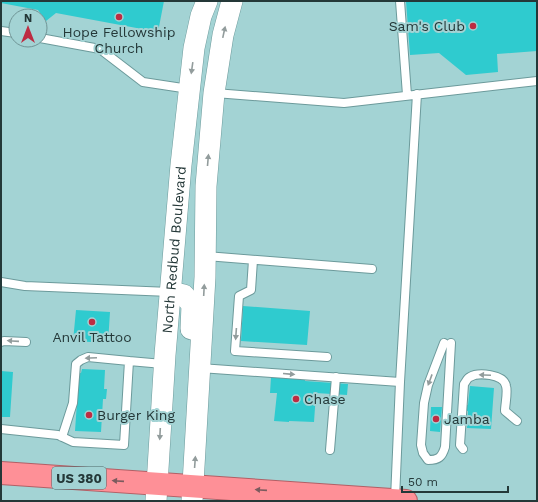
<svg xmlns="http://www.w3.org/2000/svg" width="538" height="502" font-family="'Work Sans',sans-serif">
	<rect width="100%" height="100%" fill="#a3d3d4"/>
	<path fill="#2fcbcf" d="M1 1H164L158 32 56 13 46 21 38 10 1 3Z
		M406 1H537V51L497 54 498 72 466 75 439 53 410 55Z
		M243 306 310 311 307 345 241 341Z
		M76 310 110 312 108 343 73 341Z
		M82 369 105 370 104 389H107L106 399H103L101 432 75 431 79 373H81Z
		M1 371 13 372 10 417H1Z
		M271 377 305 379V381L348 384 347 395 316 393 314 422 289 421V422L274 421 277 393H270Z
		M470 386 494 388 491 429 467 428 468 411H466V405H468Z
		M431 407H442L440 432 430 431Z"/>
	<g fill="none" stroke-linecap="round" stroke-linejoin="round">
		<g stroke="#6c9a9b" stroke-width="10">
			<path id="service" d="M400 1 407 95
				M1 31 16 33
				M40 38 100 49 143 82 189 89
				M215 93 344 103 537 81
				M206 256 372 269
				M253 260 251 290 239 296 235 351 327 357
				M1 282 25 286 170 292
				M1 342 4 341 26 342
				M444 343 428 385 424 403 421 445 423 453 428 460C439 460 442 457 445 447L451 343
				M200 368 400 382
				M1 429 58 435 73 442 124 445 129 361 163 364
				M62 437 73 403 76 364 81 360 88 357 129 361
				M463 449 460 445 464 384C466 382 467 378 470 377 478 372 504 374 506 386 508 392 505 405 505 411L517 421
				M330 450 336 377
				M395 499 400 382 417 94"/>
		</g>
		<g stroke="#6c9a9b" stroke-width="22">
			<g id="tertiary">
				<path d="M170 292 184 295 192 305 191 329"/>
				<path id="s1" d="M156 501 165 355 181 165 194 48 201 16 207 1"/>
				<path d="M192 501 205 277 206 186 214 93 223 35 232 1"/>
			</g>
		</g>
		<g stroke="#b25f65" stroke-width="24">
			<path id="trunk" d="M1 473 406 501"/>
		</g>
		<use href="#service" stroke="#fff" stroke-width="8"/>
		<use href="#tertiary" stroke="#fff" stroke-width="21"/>
		<use href="#trunk" stroke="#fe9097" stroke-width="22"/>
	</g>
	<defs><path id="oneway-solid" d="M-6-.8H1V-3.2L6.5 0L1 3.2V.8H-6Z"/></defs>
	<g fill="#929c9c">
		<use href="#oneway-solid" transform="translate(224 32) rotate(-78)"/>
		<use href="#oneway-solid" transform="translate(192 68) rotate(98)"/>
		<use href="#oneway-solid" transform="translate(208 160) rotate(-85)"/>
		<use href="#oneway-solid" transform="translate(204 290) rotate(-87)"/>
		<use href="#oneway-solid" transform="translate(236 334) rotate(94)"/>
		<use href="#oneway-solid" transform="translate(13 341) rotate(-176)"/>
		<use href="#oneway-solid" transform="translate(91 358) rotate(178)"/>
		<use href="#oneway-solid" transform="translate(289 374) rotate(5)"/>
		<use href="#oneway-solid" transform="translate(485 375) rotate(-177)"/>
		<use href="#oneway-solid" transform="translate(430 380) rotate(110)"/>
		<use href="#oneway-solid" transform="translate(160 434) rotate(93)"/>
		<use href="#oneway-solid" transform="translate(195 462) rotate(-86)"/>
	</g>
	<g fill="#7b5b5e">
		<use href="#oneway-solid" transform="translate(118 481) rotate(-176)"/>
		<use href="#oneway-solid" transform="translate(261 490) rotate(-176)"/>
	</g>
	<g fill="#bd2c42" stroke="#a3d3d4" stroke-width="1.5">
		<circle cx="119" cy="17" r="4"/>
		<circle cx="473" cy="26" r="4"/>
		<circle cx="92" cy="322" r="4"/>
		<circle cx="296" cy="399" r="4"/>
		<circle cx="89" cy="415" r="4"/>
		<circle cx="436" cy="419" r="4"/>
	</g>
	<g text-anchor="middle" stroke-width="4" stroke-linejoin="round" paint-order="stroke">
		<rect fill="#a3d3d4" stroke="#4a6667" stroke-width="1" x="52" y="467" width="54" height="22" rx="3"/>
		<g font-size="13" font-weight="bold" fill="#243838">
			<text x="79" y="483">US 380</text>
		</g>
		<g font-size="14" fill="#243838" stroke="#a3d3d4" text-anchor="start">
			<text x="465" y="31" text-anchor="end">Sam's Club</text>
			<text x="119" y="37" text-anchor="middle">Hope Fellowship<tspan x="119" dy="16">Church</tspan></text>
			<text x="92" y="342" text-anchor="middle">Anvil Tattoo</text>
			<text x="304" y="404">Chase</text>
			<text x="97" y="420">Burger King</text>
			<text x="444" y="424">Jamba</text>
		</g>
		<g font-size="14" fill="#243838" stroke="#a3d3d4">
			<text dy="5" stroke="none"><textPath href="#s1" startOffset="252">North Redbud Boulevard</textPath></text>
		</g>
	</g>
	<rect width="538" height="502" fill="none" stroke="#243838" stroke-width="4"/>
	<g transform="translate(28 28)"><circle r="19" fill="#a3d3d4" stroke="#709596"/>
	<path d="M0-3L7 15L0 10L-7 15Z" fill="#bd2c42"/>
	<text y="-6" font-size="11" font-weight="bold" text-anchor="middle" fill="#243838">N</text>
	</g>
	<path d="M402 486v6h106v-6" fill="none" stroke="#243838" stroke-width="2"/>
	<text x="408" y="486" font-size="12" fill="#243838" stroke="#a3d3d4" stroke-width="3" paint-order="stroke">50 m</text>
</svg>
